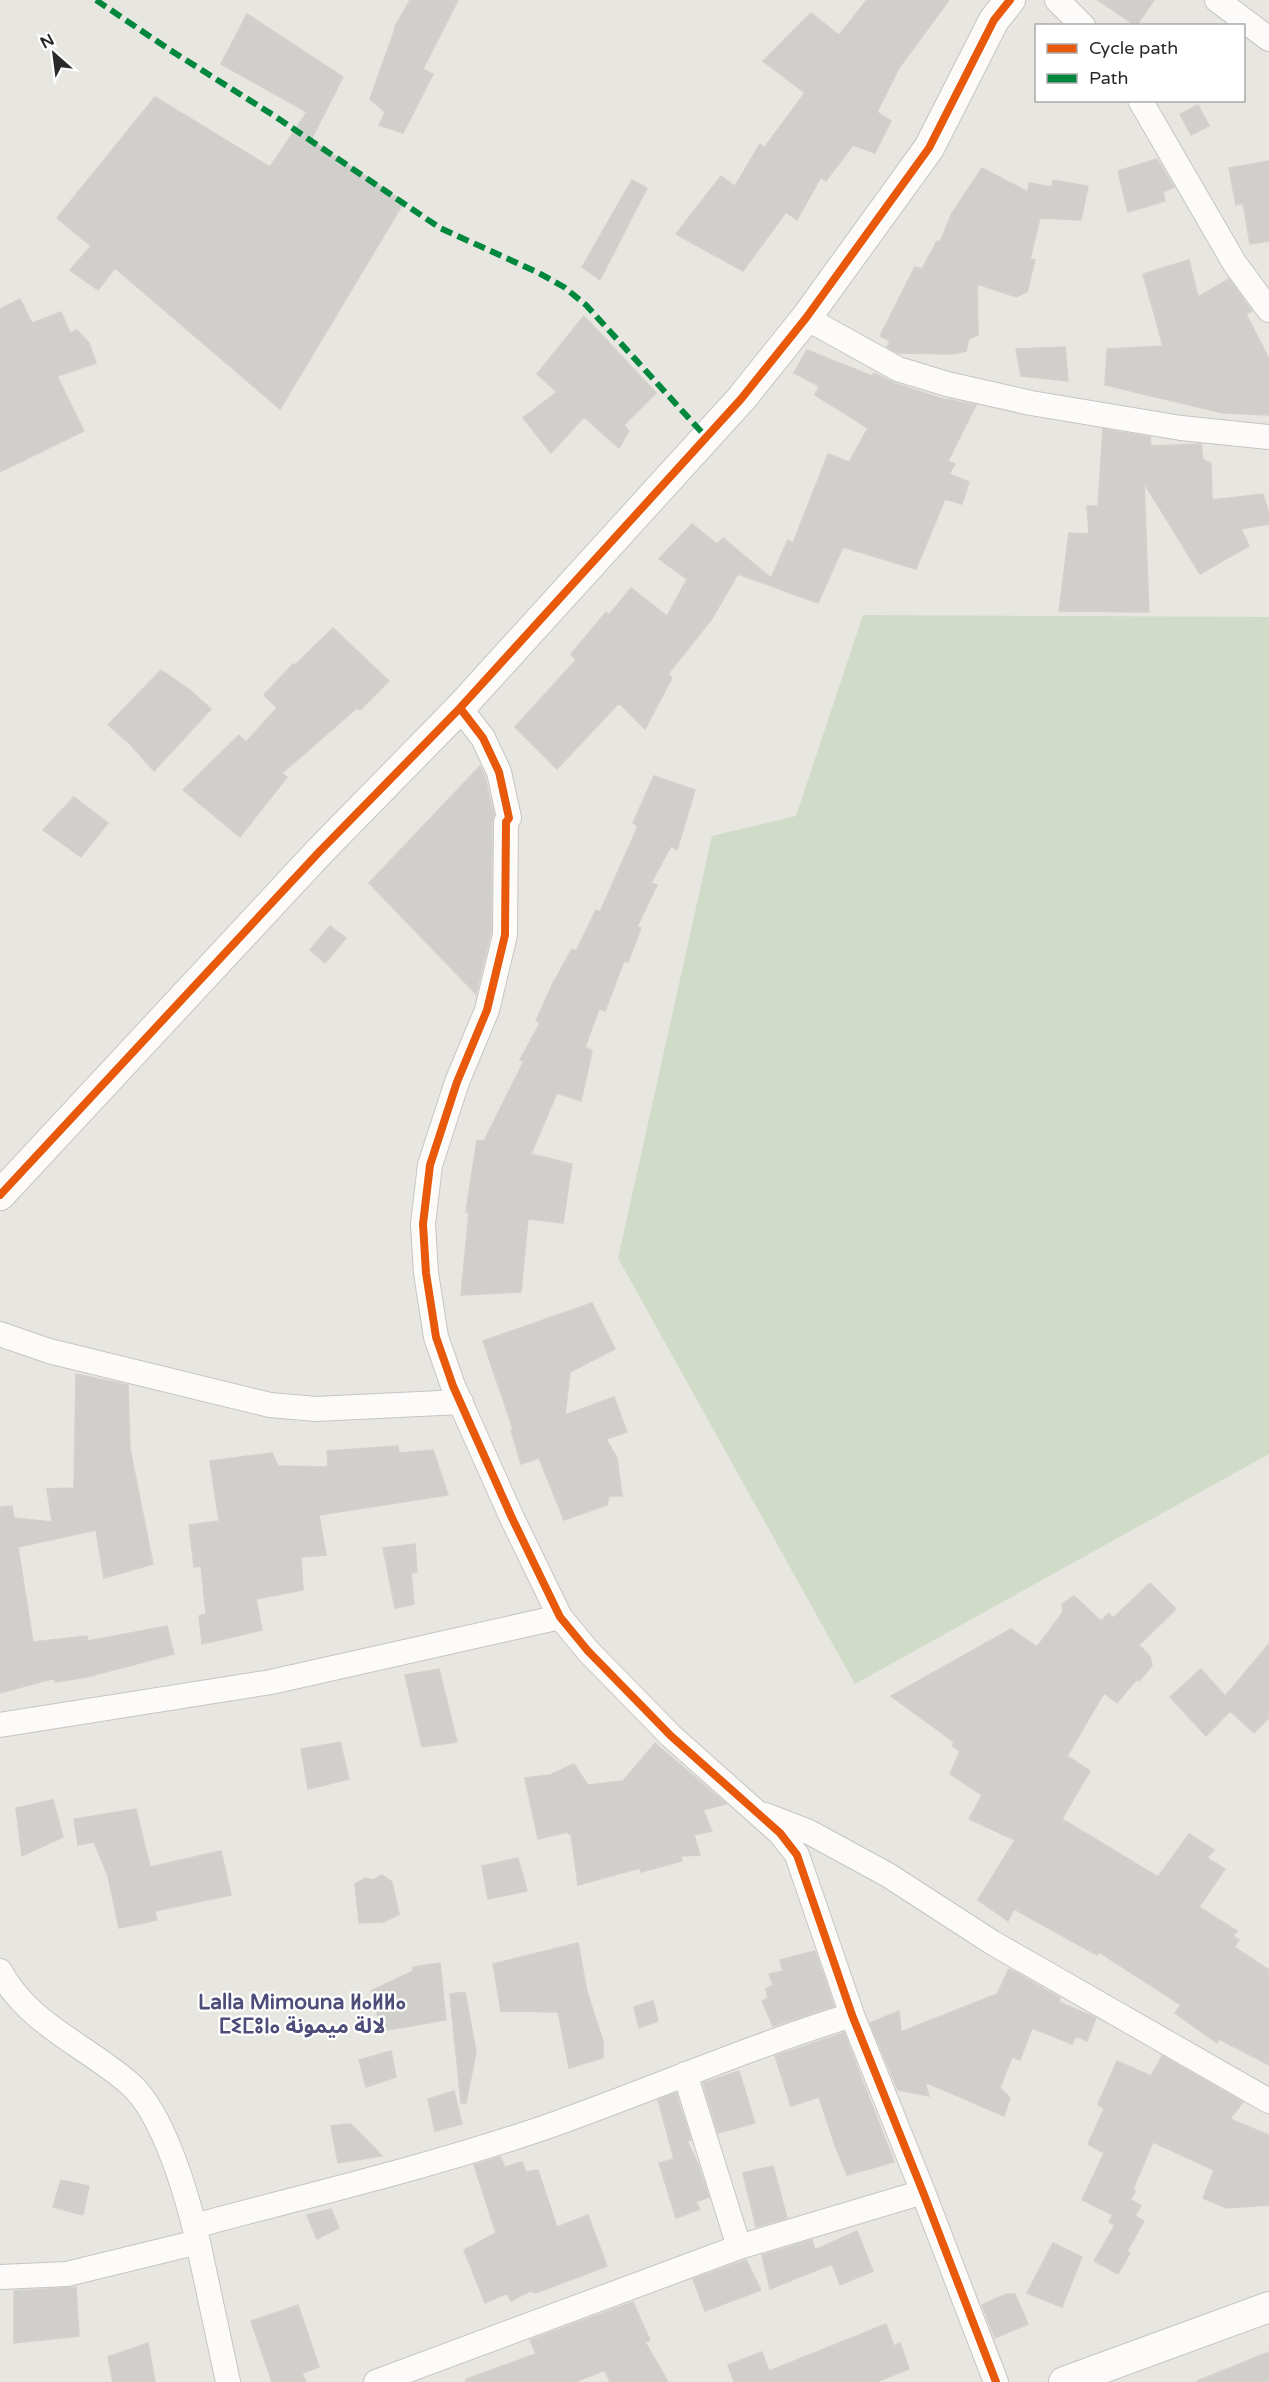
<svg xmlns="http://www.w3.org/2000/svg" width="1269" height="2382" font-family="'Varela Round','Noto Sans Arabic','Noto Sans Tifinagh',sans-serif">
	<rect width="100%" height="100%" fill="#e8e6e0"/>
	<path fill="#d0dcc8" d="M863 615 1269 617V1454L855 1684 618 1258 712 836 796 816Z"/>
	<path fill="#d1cfcb" stroke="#d3d1cc" stroke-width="1.5" d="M410 0H458L423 69 433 74 403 133 379 125 385 112 370 99 395 29 394 28Z
		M867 0H949L899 68 877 112 891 121 875 153 853 145 826 181 821 177 797 220 786 212 743 271 676 234 721 176 735 186 760 144 764 148 805 93 763 61 811 13 839 35Z
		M1098 0H1154L1136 26Z
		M247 14 343 77 311 140 404 202 280 409 115 268 98 290 70 270 91 246 57 218 155 97 270 167 307 112 221 64Z
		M1198 105 1209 126 1191 135 1180 114Z
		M1157 159 1174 187 1163 192 1165 201 1128 212 1118 171Z
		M1269 161V241L1250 244 1243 203 1236 205 1229 168Z
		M982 168 1028 192 1029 183 1052 187 1053 180 1088 186 1081 220 1040 218 1030 259 1035 260 1027 292 1016 297 977 284 978 335 969 339 966 351 952 354 898 353 887 347 890 341 880 336 915 267 922 269 937 241 940 242 952 213Z
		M632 180 647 188 600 280 582 267Z
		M1189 260 1198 297 1229 279 1252 311 1246 314 1269 359V415L1223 413 1105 385 1107 349 1163 346 1143 274Z
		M20 299 32 323 61 312 70 333 77 330 89 343 96 363 57 376 84 431 0 472V309Z
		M584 316 656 393 624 425 629 431 619 448 584 417 551 453 523 418 557 392 537 374Z
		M1065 347 1068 381 1021 376 1016 349Z
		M807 350 872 376 874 373 894 383 946 400 947 399 976 405 948 461 955 464 949 474 969 482 962 504 945 499 916 569 843 547 818 603 738 574 711 620 668 674 672 678 645 729 619 703 557 769 515 727 576 660 571 654 606 612 609 615 631 588 667 616 687 579 659 559 692 524 717 544 723 538 771 578 788 540 793 543 828 454 849 462 868 428 815 395 819 386 794 373Z
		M1103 429 1150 437 1151 446 1201 444 1203 460 1211 463 1212 500 1263 494 1269 514V524L1241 529 1249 546 1200 574 1144 483 1149 612 1059 611 1069 533 1089 534 1087 506H1098Z
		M333 628 389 681 360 710 357 708 282 773 287 777 240 837 183 790 239 735 246 742 277 708 264 695 293 664 295 665Z
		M161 670 190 690 211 709 154 771 130 744 108 725Z
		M480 766 485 777 494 815 492 822 491 933 476 994 369 883Z
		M654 776 695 790 677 850 671 846 651 883 657 885 637 927 641 928 628 962 624 961 605 1011 599 1009 585 1047 592 1051 581 1101 557 1093 531 1154 572 1164 563 1223 528 1219 521 1292 461 1295 469 1212H466L477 1140 484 1141 524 1061 520 1060 540 1023 536 1021 553 983 572 949 576 951 596 910 600 912 638 826 633 823Z
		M74 797 108 823 81 857 43 830Z
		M330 926 346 938 325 963 310 950Z
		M592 1303 615 1349 570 1372 565 1415 614 1397 627 1432 606 1439 617 1458 622 1496H609L607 1505 564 1520 539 1458 521 1464 511 1430 513 1429 483 1341Z
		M76 1374 128 1385 130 1449 153 1564 104 1578 96 1530 18 1547 33 1642 87 1636 88 1641 167 1626 174 1654 87 1677 55 1682V1678L0 1693V1507L12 1506 14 1518 52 1522 47 1489 74 1488Z
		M398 1446 399 1453 433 1450 448 1495 319 1515 326 1555 301 1557 303 1590 256 1599 262 1630 202 1644 199 1616 206 1614 201 1566 194 1567 189 1525 219 1521 210 1461 272 1453 278 1466 328 1467 327 1451Z
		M415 1544 417 1572 411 1573 414 1604 395 1608 383 1548Z
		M1150 1583 1176 1609 1139 1645 1150 1656 1152 1666 1139 1681 1137 1679 1117 1703 1104 1693 1067 1756 1090 1771 1062 1819 1158 1877 1189 1834 1214 1850 1207 1858 1225 1869 1199 1907 1237 1931 1233 1936 1239 1940 1234 1947 1269 1970V2065L1219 2039 1217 2043 1175 2013 1181 2005 1099 1952 1097 1955 1014 1909 1008 1921 978 1900 1015 1840 969 1819 982 1795 950 1774 960 1751 952 1746 954 1742 891 1696 1011 1629 1037 1647 1063 1612 1062 1604 1074 1596 1101 1621 1109 1613 1113 1618Z
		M1269 1644V1718L1254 1733 1230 1711 1206 1736 1170 1697 1201 1669 1225 1696Z
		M439 1669 457 1742 422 1747 405 1675Z
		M340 1742 349 1779 308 1789 301 1749Z
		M655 1743 726 1804 703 1810 712 1831 694 1835 700 1855 681 1856 682 1861 641 1872 640 1868 578 1885 571 1834H569L568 1832 538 1839 525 1778 550 1775 574 1764 588 1785 623 1781Z
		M53 1800 63 1837 22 1856 16 1808Z
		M136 1809 150 1867 221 1851 231 1895 155 1911 157 1920 119 1928 108 1876 94 1842 78 1845 74 1819Z
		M518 1858 527 1891 488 1899 482 1866Z
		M382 1875 392 1882 399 1914 384 1922 359 1923 355 1884 365 1878 373 1880Z
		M578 1943 587 1992 603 2041V2058L569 2068 558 2012 501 2011 493 1964Z
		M815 1951 834 2006 773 2026 762 2001 768 1998 766 1989 773 1985 769 1974 783 1971 780 1960Z
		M440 1963 446 2020 382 2031 371 1991 413 1971V1967Z
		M1009 1969 1060 1998 1059 2002 1096 2018 1087 2041 1076 2036 1072 2044 1032 2028 1020 2060 1012 2057 1000 2088 1010 2098 1004 2116 925 2082 929 2096 898 2090 870 2023 899 2011 901 2032 997 1994Z
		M465 1992 476 2052 466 2103H461L450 1994Z
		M653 2001 658 2021 639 2028 634 2007Z
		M844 2033 894 2162 847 2175 836 2148 819 2097 791 2106 775 2056Z
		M391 2051 396 2077 366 2087 359 2060Z
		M1162 2056 1243 2102 1230 2119 1269 2135V2205L1227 2208 1203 2198 1214 2170 1153 2142 1133 2189 1136 2191 1130 2199 1141 2206 1135 2216 1144 2221 1127 2251 1130 2253 1118 2274 1094 2261 1115 2225 1109 2222 1113 2215 1082 2200 1104 2153 1088 2144 1104 2109 1098 2104 1117 2061 1151 2076Z
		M739 2071 755 2123 718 2133 703 2083Z
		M454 2091 462 2124 435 2131 428 2099Z
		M676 2093 691 2140 687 2141 698 2164 709 2197 696 2202 700 2209 676 2218 659 2163 674 2159 658 2100Z
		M351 2124 365 2138 382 2156 338 2163 331 2126Z
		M500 2157 505 2167 522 2162 526 2172 538 2170 557 2227 588 2215 607 2266 536 2293 530 2291 511 2301 507 2293 485 2303 464 2250 496 2233 474 2165Z
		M773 2166 787 2218 756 2227 743 2173Z
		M61 2180 89 2186 83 2215 53 2207Z
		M331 2209 339 2228 317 2239 307 2215Z
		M857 2231 873 2271 840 2285 832 2264 770 2289 762 2255 812 2240 815 2250Z
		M1053 2243 1082 2257 1062 2307 1027 2293Z
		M746 2260 761 2290 705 2311 693 2279Z
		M76 2287 79 2336 14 2343V2291Z
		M1006 2294H1015L1028 2324 995 2338 982 2305Z
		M633 2302 650 2340 645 2342 668 2382H610L605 2370 575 2382H466V2379L536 2354 530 2340Z
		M298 2305 319 2367 302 2373 306 2382H272L251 2321Z
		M886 2324 894 2346 900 2343 909 2369 876 2382H734L728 2365 762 2352 769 2371Z
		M148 2343 155 2382H113L108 2357Z
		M1269 2352V2382H1197V2381Z"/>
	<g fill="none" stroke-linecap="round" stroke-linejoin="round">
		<g stroke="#c6c5c5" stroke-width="26">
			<path id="minor" d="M1057 0 1083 26
				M1217 0 1269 39
				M1140 100 1235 264 1269 310
				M806 318 898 369 947 384 1031 403 1181 428 1269 437
				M460 708 483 738 499 772 509 818 506 822 505 935 487 1010 457 1082 430 1165 423 1224 426 1273 436 1337 453 1386 512 1518 560 1617 588 1651 671 1736 780 1833 797 1855 852 2015 923 2192 996 2382
				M0 1334 49 1351 270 1405 316 1409 461 1402
				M0 1725 271 1682 560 1617
				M765 1815 809 1832 888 1875 993 1943 1269 2101
				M0 1971C28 2024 87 2046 130 2084 164 2114 188 2198 198 2242L67 2274 0 2277
				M685 2074 739 2247
				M194 2226C313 2194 433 2166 549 2126 650 2090 749 2047 852 2015
				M198 2242 228 2382
				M376 2382 739 2247 923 2192"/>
		</g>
		<g stroke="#c6c5c5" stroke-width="32">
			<path id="tertiary" d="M0 1195 320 851 460 708 741 399 806 318 929 148 994 20 1010 0
				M1064 2382 1269 2307"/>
		</g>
		<use href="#minor" stroke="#fcfbfa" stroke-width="24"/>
		<use href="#tertiary" stroke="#fcfbfa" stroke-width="30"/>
		<path stroke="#00873e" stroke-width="6" stroke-dasharray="12 6" stroke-linecap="butt" d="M96 0 170 50 273 115 440 228 537 272 564 287 586 305 706 437"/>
		<g stroke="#fff" stroke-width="11">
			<path id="cycleway" d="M460 708 483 738 499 772 509 818 506 822 505 935 487 1010 457 1082 430 1165 423 1224 426 1273 436 1337 453 1386 512 1518 560 1617 588 1651 671 1736 780 1833 797 1855 852 2015 923 2192 996 2382
				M0 1195 320 851 460 708 741 399 806 318 929 148 994 20 1010 0"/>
		</g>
		<use href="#cycleway" stroke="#e8590c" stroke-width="8"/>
	</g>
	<g text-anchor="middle" stroke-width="4.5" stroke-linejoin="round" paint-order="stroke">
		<g font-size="21" font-weight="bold" fill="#4e4c78" stroke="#fff">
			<text x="302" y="2009">Lalla Mimouna ⵍⴰⵍⵍⴰ<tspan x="302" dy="24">ⵎⵉⵎⵓⵏⴰ لالة ميمونة</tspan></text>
		</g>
	</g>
	<rect x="1035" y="24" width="210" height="78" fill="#ffffff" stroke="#aaaaaa" stroke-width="1.5"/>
	<rect x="1047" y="44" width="30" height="9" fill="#e8590c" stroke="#aaaaaa" stroke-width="1.5"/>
	<text x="1089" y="54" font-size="18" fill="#2a2a2a">Cycle path</text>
	<rect x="1047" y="74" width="30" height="9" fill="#00873e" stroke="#aaaaaa" stroke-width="1.5"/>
	<text x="1089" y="84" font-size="18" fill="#2a2a2a">Path</text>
	<g transform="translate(54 54) rotate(332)" stroke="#ffffff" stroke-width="4.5" paint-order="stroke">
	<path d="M0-4.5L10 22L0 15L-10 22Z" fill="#2a2a2a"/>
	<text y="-9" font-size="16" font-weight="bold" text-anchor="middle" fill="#2a2a2a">N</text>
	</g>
</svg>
